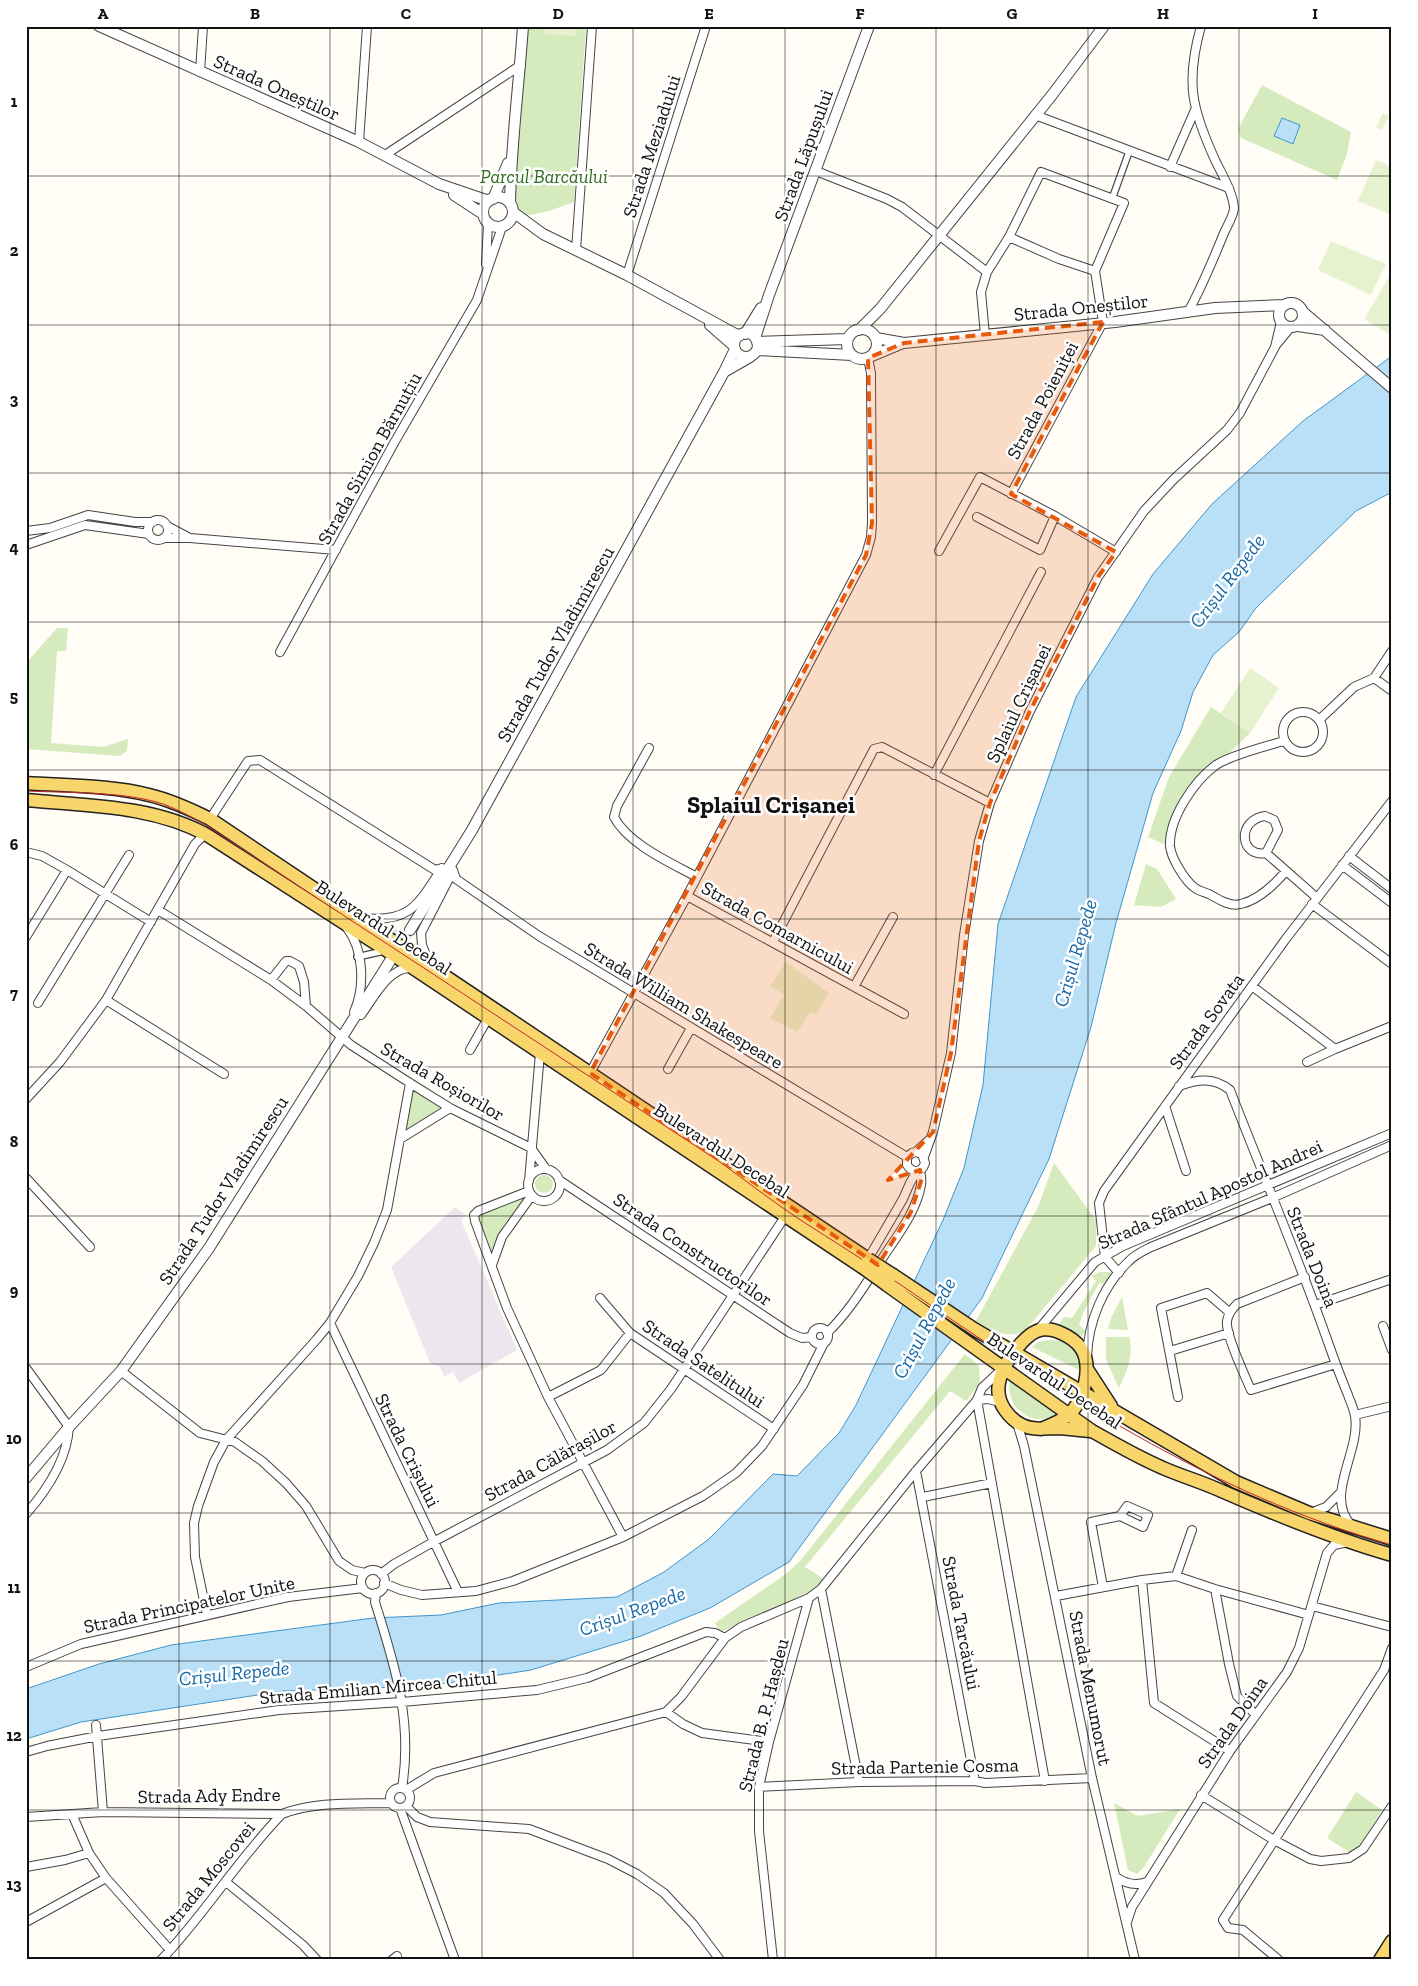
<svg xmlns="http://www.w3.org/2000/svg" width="1418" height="1986" font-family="'Zilla Slab',serif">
	<rect width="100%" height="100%" fill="#fffdf5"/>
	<path fill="#eee6ef" d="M455 1207 466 1215 461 1220 517 1350 459 1383 453 1372 444 1377 440 1367 430 1363 391 1267Z"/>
	<path fill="#d5ebbd" d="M528 26H586L574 202 549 211 525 216 519 213 512 196 520 128Z
		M1262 85 1351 132 1347 154 1337 180 1241 138 1238 129Z
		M57 628H68L66 651H57L51 743 103 747 128 739 127 751 120 756 26 749V663Z
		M1211 707 1250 733 1218 764 1183 804 1170 847 1148 837 1169 777Z
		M1146 864 1157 869 1176 899 1161 907 1134 905Z
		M410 1083 450 1108 400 1139Z
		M1054 1163 1096 1220V1246L1024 1332C1004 1338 992 1331 976 1321L1038 1207Z
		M535 1184a9 9 0 1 1 18 0a9 9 0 1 1-18 0Z
		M531 1193 510 1223 492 1265 475 1221 478 1211Z
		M1099 1272H1112L1105 1284 1099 1283 1083 1313 1079 1325 1086 1331 1082 1336 1059 1324 1064 1317 1072 1318 1096 1281 1092 1276Z
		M1122 1297 1128 1330 1108 1329 1112 1316Z
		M1106 1337H1129C1134 1356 1127 1371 1119 1388L1106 1360Z
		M1048 1340C1068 1340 1081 1349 1079 1370L1032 1347 1038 1342Z
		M965 1354 979 1366 980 1383 966 1401 950 1391 805 1567 824 1579 802 1599 723 1631 718 1629 715 1623 786 1574 800 1561Z
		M1010 1378 1056 1414C1030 1430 1004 1405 1010 1378Z
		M1356 1792 1382 1810 1354 1855 1327 1838Z
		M1114 1803 1138 1816 1180 1809 1144 1867 1137 1874 1128 1870Z"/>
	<path fill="#e6f2cf" d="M544 26H577L576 36 544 34Z
		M1383 113 1389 116 1382 130 1376 127Z
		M1376 160 1392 167V215L1358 201Z
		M1331 241 1386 264 1371 295 1318 270Z
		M1392 272V336L1364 319Z
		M1250 668 1279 688 1250 733 1221 713Z
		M786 962 829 993 816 1015 810 1012 797 1032 770 1018 784 995 770 986Z"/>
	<path fill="#b9e0f7" stroke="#3f96cf" d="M1282 118 1300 125 1293 144 1274 136Z
		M1392 356V492L1356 511 1256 608 1239 632 1213 655 1193 692 1181 731 1153 793 1116 923 1091 1027 1049 1159 982 1298 789 1562 710 1608 641 1636 531 1670 428 1686 284 1691 81 1722 26 1739V1689L99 1664 171 1645 373 1618 441 1615 499 1603 617 1597 664 1572 709 1539 773 1474 797 1476 839 1433 856 1405 943 1220 964 1168 983 1085 998 924 1076 697 1153 574 1212 504 1303 421Z"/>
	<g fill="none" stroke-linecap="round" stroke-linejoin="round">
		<path stroke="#dbdad3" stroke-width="5.5" stroke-dasharray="5.5 3" stroke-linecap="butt" d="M390 941 397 930"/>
		<path stroke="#dbdad3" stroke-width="10" stroke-dasharray="10 5" stroke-linecap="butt" d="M396 952 410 930"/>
		<g stroke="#444" stroke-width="8">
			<path id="pedestrian" d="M1112 199 1129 152
				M357 957 384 951"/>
		</g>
		<g stroke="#444" stroke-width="10">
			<path id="minor" d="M200 72 203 26
				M1035 115 1229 188
				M359 142 367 26
				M385 155 521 65
				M1170 167 1195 110
				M816 171 887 199 902 207 987 272
				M1009 237 1059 259 1095 271
				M576 250 592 26
				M486 264 488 223
				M627 275 706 26
				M1188 312C1202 287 1213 260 1224 233 1227 226 1234 215 1234 208 1233 193 1223 176 1216 162 1192 110 1185 83 1201 26
				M985 335 981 292 987 272 1009 237 1041 172 1124 203 1095 271 1103 322 1011 494
				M1276 345 1290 328
				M977 517 1040 550 1055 516
				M148 530a10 10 0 1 1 20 0a10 10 0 1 1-20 0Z
				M167 526 188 537
				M26 531 50 528 88 515 135 522H153
				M165 538H190L336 550
				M26 545 85 525 149 534
				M939 551 980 477 1055 516 1116 552
				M280 652 394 443 477 300 502 227
				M1374 678 1392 691
				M1283 732a20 20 0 1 1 40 0a20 20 0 1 1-40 0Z
				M1319 720 1354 687 1374 678 1392 651
				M1284 741C1267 746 1231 755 1216 765 1194 781 1169 818 1170 846 1171 858 1185 881 1195 888 1199 891 1204 892 1209 894 1218 899 1230 907 1241 904 1258 900 1275 884 1286 871
				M649 748 617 806 614 817C628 844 671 863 697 877
				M934 775 1041 572
				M1265 816 1274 820 1278 830 1266 853C1240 858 1236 820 1265 816Z
				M210 819 248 761 260 760 435 870 442 868
				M26 852 42 856 67 870 151 922
				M1266 853 1317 898
				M1349 856 1392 889
				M1342 865 1392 903
				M453 870 456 879 539 936 907 1157
				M687 896 904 1014
				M1312 904 1392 964
				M158 910 271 980 306 1006 351 1045 410 1083 450 1108 531 1148
				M362 918C410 923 418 905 442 868
				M347 928C364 950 365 988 354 1012
				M26 937 67 870
				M773 942 874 749 882 747 990 803
				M430 965 422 945 421 933 453 871
				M271 980 286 961H290L299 966 304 982 306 1006
				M1252 986 1335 1049 1392 1026
				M854 987 893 917
				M106 1000 224 1074
				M38 1003 129 855
				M361 1015C373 999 389 966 412 968
				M470 1050 488 1018
				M1307 1062 1335 1049
				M668 1069 691 1028
				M590 1073 687 896 866 555 871 537 872 523 871 373 868 358
				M1179 1086C1198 1079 1214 1077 1230 1090 1263 1175 1299 1259 1329 1345 1335 1362 1341 1378 1348 1395 1350 1401 1354 1409 1355 1416 1361 1451 1324 1495 1351 1525
				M26 1099 60 1062 106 1000 195 844 202 837 207 835
				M1165 1106 1186 1171
				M400 1139 450 1108
				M531 1148 546 1169
				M916 1152 922 1154 925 1163C922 1173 913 1174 907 1165V1157L912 1153 916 1152 929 1140
				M924 1157 933 1132 951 1053 964 935 979 841 990 803 1029 713 1098 577 1144 511 1174 479 1227 430 1240 413 1275 347 1281 322
				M528 1185a16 16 0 1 1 32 0a16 16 0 1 1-32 0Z
				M26 1178 90 1247
				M559 1180 790 1333 802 1338 812 1337
				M529 1181 540 1053
				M529 1191 478 1211 474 1215 475 1221 507 1308 548 1397
				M868 1259 903 1199 910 1183 917 1171
				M492 1265 502 1237 532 1195
				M1119 1273 1105 1257 1099 1203 1104 1191 1285 940 1392 801
				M1305 1277 1237 1304C1232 1309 1228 1314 1227 1321 1225 1334 1245 1376 1251 1390L1336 1364
				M600 1298 630 1333 774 1429
				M1315 1305 1392 1279
				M330 1323 458 1592
				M1383 1326 1392 1350
				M812 1336a8 8 0 1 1 16 0a8 8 0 1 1-16 0Z
				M1038 1330 1095 1262 1123 1246 1392 1133
				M827 1333C849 1312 865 1285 882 1259 896 1237 916 1213 921 1185 922 1180 921 1176 920 1170
				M1170 1351 1229 1333
				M1087 1357C1088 1322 1103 1286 1128 1262 1134 1255 1143 1251 1151 1247L1272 1198 1392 1145
				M26 1368 69 1427C67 1460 48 1489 26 1514
				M121 1371 200 1433 235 1442 262 1461 286 1483 306 1506 339 1561 352 1570 365 1573
				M1178 1397 1161 1308 1207 1293 1229 1312
				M977 1400 1045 1781
				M977 1400 988 1399 1000 1402
				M1355 1415 1392 1406
				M1017 1423 1024 1446 1092 1778 1135 1960
				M916 1471 975 1781
				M923 1497 992 1483
				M1313 1512 1326 1507 1341 1492
				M623 1537 548 1397 601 1370 630 1333
				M361 1582a12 12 0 1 1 24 0a12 12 0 1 1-24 0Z
				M381 1574 394 1564 435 1541 607 1450 644 1423 671 1389 786 1215
				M1176 1576 1192 1530
				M1142 1580 1154 1703 1230 1751
				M384 1583 401 1590 422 1595 476 1591 513 1581 623 1537 703 1496 736 1473 762 1446 803 1385 824 1343
				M1103 1587 1091 1522 1120 1516 1143 1527 1148 1515 1127 1506 1120 1516
				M821 1589 859 1782
				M1215 1589 1229 1664 1237 1696 1256 1715
				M376 1593 375 1602C395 1666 413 1721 402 1788
				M1056 1596 1142 1580 1176 1576 1215 1589 1309 1615
				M1312 1606 1392 1627
				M207 1615 195 1557 194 1523 198 1506 214 1462 226 1440 317 1339 330 1323 358 1276 374 1243 387 1210 410 1083
				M26 1667 81 1644 288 1597 363 1588
				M666 1712 683 1724 702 1733 769 1742
				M96 1725 103 1812
				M26 1752 47 1746 98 1736 279 1710 402 1702 537 1690 587 1678 706 1632 715 1633 725 1638
				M759 1787 859 1782 975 1781 985 1783 1092 1778
				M390 1798a10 10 0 1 1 20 0a10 10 0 1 1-20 0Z
				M406 1790 434 1773 666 1712 681 1697 725 1638 741 1627 809 1598 821 1589 916 1471 977 1400 982 1388 1001 1370
				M1201 1795 1274 1840 1310 1859 1321 1861 1349 1858 1363 1849 1392 1806
				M406 1806 417 1817 430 1822 529 1829 608 1859 637 1874 664 1893 693 1924 720 1960
				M400 1808 455 1960
				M72 1814 89 1853 106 1878 170 1950
				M26 1817 103 1812 282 1814C316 1801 355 1804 391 1803
				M26 1867 65 1860 89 1853
				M1116 1877C1126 1884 1136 1886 1147 1882
				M226 1882 303 1945 317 1960
				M26 1922 106 1878
				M1127 1922 1132 1907 1230 1751 1287 1672 1299 1648 1327 1553 1334 1545 1348 1542
				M161 1960C205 1914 238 1859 282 1814
				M392 1960 397 1956
				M773 1960 759 1831V1787L769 1742 809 1598
				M1279 1960 1243 1930 1228 1928 1223 1920 1384 1670 1392 1648"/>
		</g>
		<g stroke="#444" stroke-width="12">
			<path id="tertiary" d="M99 26 359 142 439 184 489 201
				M454 195 483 214
				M483 212a15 15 0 1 1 30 0a15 15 0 1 1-30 0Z
				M493 199 508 163
				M510 203C511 144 519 85 523 26
				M513 212 543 234 627 275 739 336
				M1279 315a12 12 0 1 1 24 0a12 12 0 1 1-24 0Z
				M1302 311 1392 388
				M710 325 734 346
				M1298 326 1325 330
				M847 344a15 15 0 1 1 30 0a15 15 0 1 1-30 0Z
				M859 330 880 309 1052 95 1104 26
				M734 345a12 12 0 1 1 24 0a12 12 0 1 1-24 0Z
				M745 334 761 308
				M755 338 769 295 869 26
				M876 338 904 343 1115 322 1215 308 1284 305
				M757 342 848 339
				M757 350 852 355
				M872 356 903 343
				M724 372 750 357
				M410 930 472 830 724 372 735 349
				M26 1478 69 1427 121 1371 209 1248 390 961"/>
		</g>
		<g stroke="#222" stroke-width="15">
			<path id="primary" d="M26 783C66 786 110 785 149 795 170 800 190 809 210 819L868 1259
				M26 800C87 806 152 805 207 835L386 950 862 1267
				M893 1275 974 1329 1236 1482 1309 1513 1392 1539
				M887 1285 1092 1431C1115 1444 1139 1458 1163 1468 1181 1476 1199 1481 1217 1489 1274 1514 1332 1538 1392 1555
				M1087 1369 1111 1406
				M1041 1429C1051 1425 1060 1422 1068 1415 1084 1402 1093 1366 1081 1348 1073 1337 1051 1325 1037 1331 1029 1334 1022 1342 1017 1348 1003 1366 990 1389 1005 1410 1010 1417 1015 1422 1022 1425 1034 1431 1047 1428 1060 1428 1070 1429 1080 1430 1090 1431
				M1380 1960 1392 1941"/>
		</g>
		<use href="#pedestrian" stroke="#fff" stroke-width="5.5"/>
		<use href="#minor" stroke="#fff" stroke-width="8"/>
		<use href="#tertiary" stroke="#fff" stroke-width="10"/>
		<use href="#primary" stroke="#f9d66b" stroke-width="12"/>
		<path stroke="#c4262e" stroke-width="1" d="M26 791C69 793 122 791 163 804 177 809 189 816 201 822L720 1162C746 1181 772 1201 799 1219 833 1241 867 1262 901 1285 1054 1390 1211 1494 1392 1545"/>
		<g stroke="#222" stroke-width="15" stroke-linecap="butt">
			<path id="primary-bridge" d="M868 1259 893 1275
				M862 1267 887 1285"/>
		</g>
		<use href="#primary-bridge" stroke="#f9d66b" stroke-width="12"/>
	</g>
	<path fill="#e8590c" fill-opacity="0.2" stroke="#e8590c" stroke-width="4" stroke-dasharray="10 6" stroke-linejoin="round" d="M1103 322 1011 494 1116 552 1098 577 1029 713 990 803 979 841 951 1053 933 1132 888 1180 920 1170 922 1178 911 1212 878 1265 590 1073 866 555 872 523 868 358 904 343Z"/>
	<path fill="none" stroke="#111" stroke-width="1" stroke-opacity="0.55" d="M179 26V1960M330 26V1960M482 26V1960M633 26V1960M785 26V1960M936 26V1960M1088 26V1960M1239 26V1960M26 176H1392M26 325H1392M26 473H1392M26 622H1392M26 770H1392M26 919H1392M26 1067H1392M26 1216H1392M26 1364H1392M26 1513H1392M26 1661H1392M26 1810H1392"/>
	<g text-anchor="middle" stroke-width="5" stroke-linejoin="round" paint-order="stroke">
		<g font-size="19" fill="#111" stroke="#fff">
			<text transform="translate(277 87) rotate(24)" y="7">Strada Oneștilor</text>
			<text transform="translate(651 146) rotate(-72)" y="7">Strada Meziadului</text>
			<text transform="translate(803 155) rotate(-70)" y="7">Strada Lăpușului</text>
			<text transform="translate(1081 307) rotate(-6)" y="7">Strada Oneștilor</text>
			<text transform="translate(1042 400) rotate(-62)" y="7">Strada Poieniței</text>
			<text transform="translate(369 458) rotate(-61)" y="7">Strada Simion Bărnuțiu</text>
			<text transform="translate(555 644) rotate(-61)" y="7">Strada Tudor Vladimirescu</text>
			<text transform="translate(1018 703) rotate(-65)" y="7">Splaiul Crișanei</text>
			<text transform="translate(384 927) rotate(33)" y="7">Bulevardul Decebal</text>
			<text transform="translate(778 927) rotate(29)" y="7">Strada Comarnicului</text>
			<text transform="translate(684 1005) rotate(31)" y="7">Strada William Shakespeare</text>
			<text transform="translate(1206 1021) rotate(-54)" y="7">Strada Sovata</text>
			<text transform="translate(443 1081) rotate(30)" y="7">Strada Roșiorilor</text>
			<text transform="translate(722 1150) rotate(33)" y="7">Bulevardul Decebal</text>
			<text transform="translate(223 1190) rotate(-57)" y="7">Strada Tudor Vladimirescu</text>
			<text transform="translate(1210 1194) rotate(-24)" y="7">Strada Sfântul Apostol Andrei</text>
			<text transform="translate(693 1249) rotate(34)" y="7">Strada Constructorilor</text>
			<text transform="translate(1313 1257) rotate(68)" y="7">Strada Doina</text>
			<text transform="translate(704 1363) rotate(34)" y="7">Strada Satelitului</text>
			<text transform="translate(1055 1380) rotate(34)" y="7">Bulevardul Decebal</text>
			<text transform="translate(408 1450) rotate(64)" y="7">Strada Crișului</text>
			<text transform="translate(550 1460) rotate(-29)" y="7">Strada Călărașilor</text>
			<text transform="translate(189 1604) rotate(-12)" y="7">Strada Principatelor Unite</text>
			<text transform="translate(962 1623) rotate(79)" y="7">Strada Tarcăului</text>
			<text transform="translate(378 1687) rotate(-5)" y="7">Strada Emilian Mircea Chitul</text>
			<text transform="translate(1091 1688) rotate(79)" y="7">Strada Menumorut</text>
			<text transform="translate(763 1715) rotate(-76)" y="7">Strada B. P. Hașdeu</text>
			<text transform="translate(1232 1722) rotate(-55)" y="7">Strada Doina</text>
			<text transform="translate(925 1766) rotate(-1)" y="7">Strada Partenie Cosma</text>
			<text transform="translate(209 1795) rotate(-1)" y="7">Strada Ady Endre</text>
			<text transform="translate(208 1876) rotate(-51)" y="7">Strada Moscovei</text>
		</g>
		<g font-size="19" font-style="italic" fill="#2f6b1f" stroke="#fff">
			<text x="544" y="183">Parcul Barcăului</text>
		</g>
		<g font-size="20" font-style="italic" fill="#1768a6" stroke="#fff">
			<text transform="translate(1227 581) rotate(-53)" y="7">Crișul Repede</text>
			<text transform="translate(1075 953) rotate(-74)" y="7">Crișul Repede</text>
			<text transform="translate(924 1328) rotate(-62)" y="7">Crișul Repede</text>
			<text transform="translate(632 1611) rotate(-20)" y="7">Crișul Repede</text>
			<text transform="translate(234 1673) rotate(-6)" y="7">Crișul Repede</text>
		</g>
		<g font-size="24" font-weight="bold" fill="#111" stroke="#fff">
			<text x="771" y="813">Splaiul Crișanei</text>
		</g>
	</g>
	<rect width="1418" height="1986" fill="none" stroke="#ffffff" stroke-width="55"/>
	<rect x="28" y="28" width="1362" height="1930" fill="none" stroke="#111" stroke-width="2"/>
	<g font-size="16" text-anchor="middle" font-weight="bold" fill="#111">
		<text x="103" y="19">A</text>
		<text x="255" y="19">B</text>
		<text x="406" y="19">C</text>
		<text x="558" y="19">D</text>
		<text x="709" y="19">E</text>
		<text x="860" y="19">F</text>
		<text x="1012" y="19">G</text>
		<text x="1163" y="19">H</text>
		<text x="1315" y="19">I</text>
		<text x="14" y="107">1</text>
		<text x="14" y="256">2</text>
		<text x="14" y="405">3</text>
		<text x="14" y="553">4</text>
		<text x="14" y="702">5</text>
		<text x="14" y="850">6</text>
		<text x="14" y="999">7</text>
		<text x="14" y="1147">8</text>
		<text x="14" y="1296">9</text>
		<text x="14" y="1444">10</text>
		<text x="14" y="1593">11</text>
		<text x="14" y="1741">12</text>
		<text x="14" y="1890">13</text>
	</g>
</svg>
